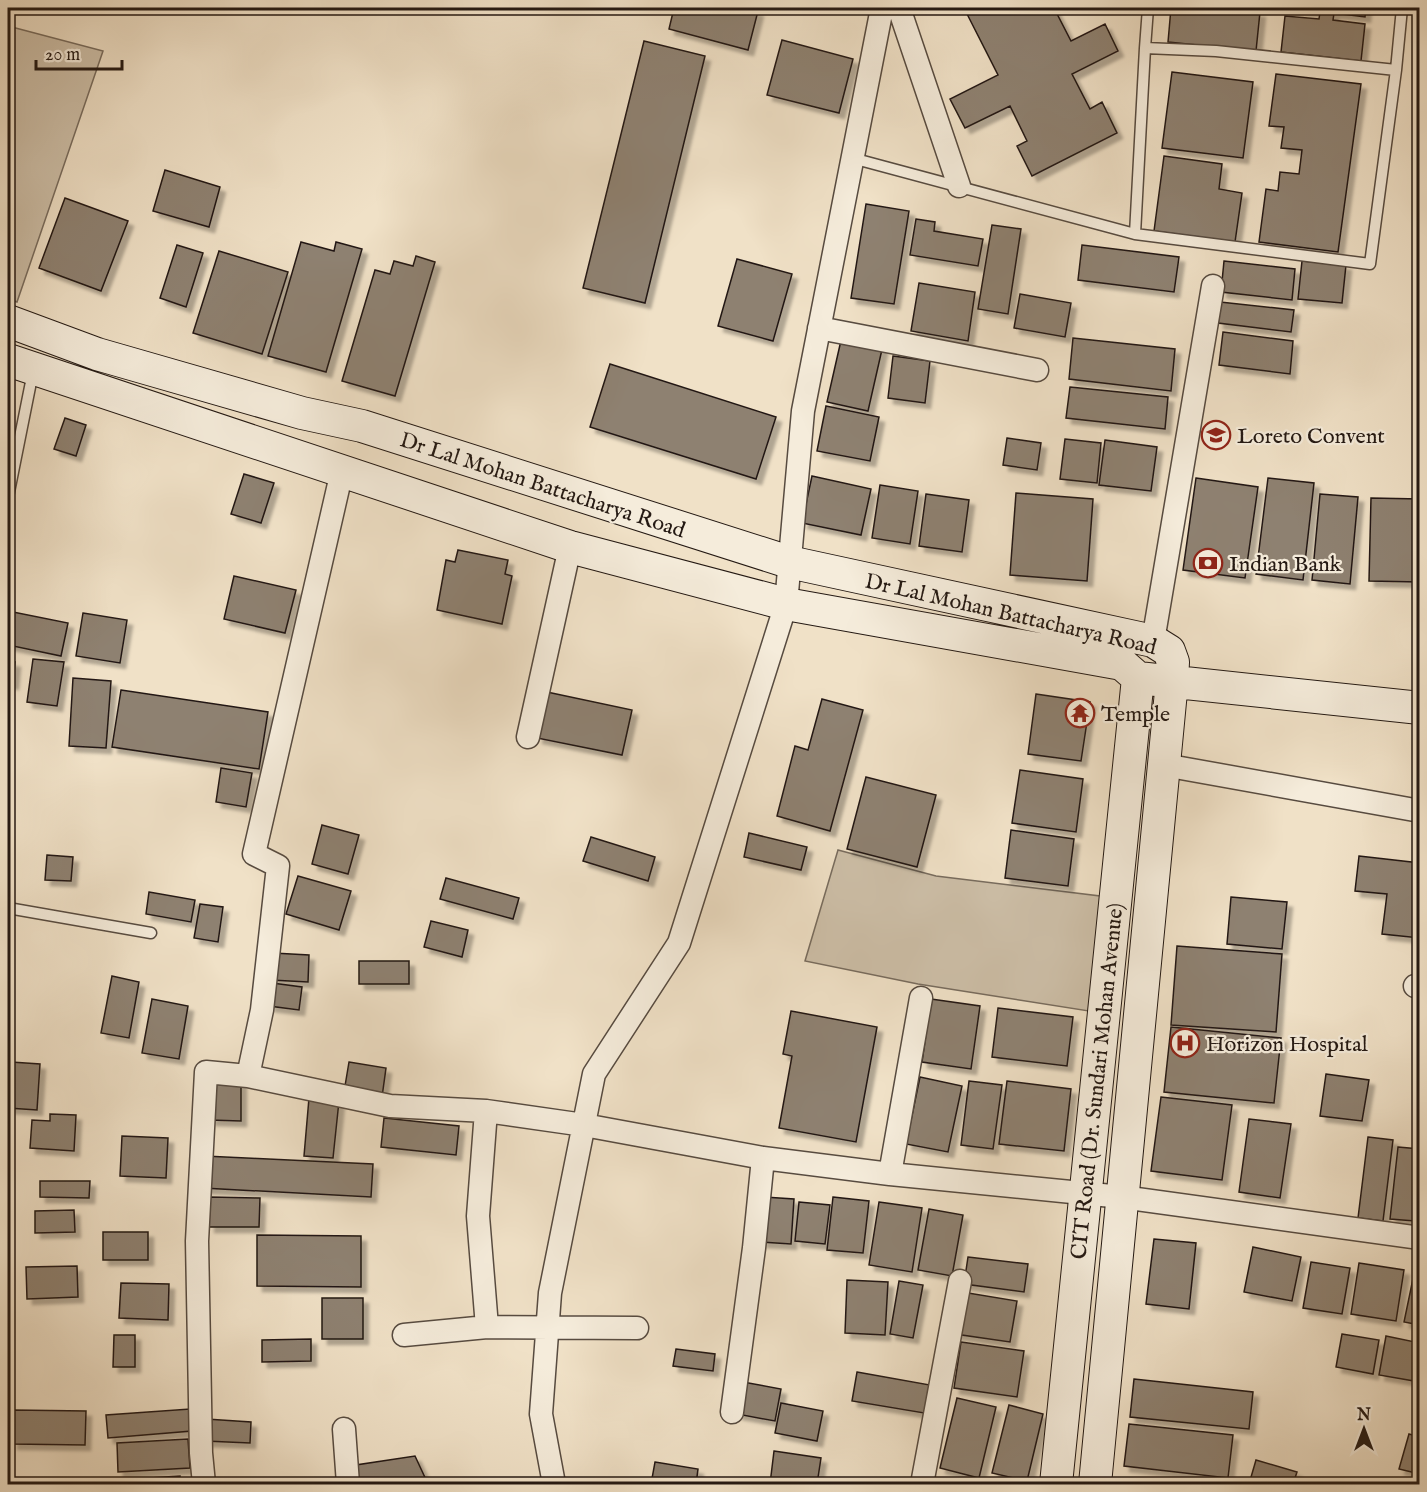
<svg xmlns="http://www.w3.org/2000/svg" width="1427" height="1492" font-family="'IM FELL English',serif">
	<defs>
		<filter id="shadow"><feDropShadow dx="5.5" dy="5.5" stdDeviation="1.5" flood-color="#0004"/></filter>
	</defs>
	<rect width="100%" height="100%" fill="#f0e1c7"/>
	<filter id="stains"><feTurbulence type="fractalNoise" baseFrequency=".00333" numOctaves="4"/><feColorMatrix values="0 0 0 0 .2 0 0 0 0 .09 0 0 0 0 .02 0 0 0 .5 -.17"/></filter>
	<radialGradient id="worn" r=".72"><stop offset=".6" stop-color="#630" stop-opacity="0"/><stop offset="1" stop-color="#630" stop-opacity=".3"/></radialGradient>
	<path fill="#cdbfa8" stroke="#786c5e" stroke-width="1.5" d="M8 26 103 51 17 302 8 299Z
		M838 850 936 876 1100 896 1095 1012 918 984 805 961Z"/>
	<path fill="#8e8171" stroke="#241913" stroke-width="1.5" filter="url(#shadow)" d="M674 8H747L758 11 748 50 669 29Z
		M970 8H1054L1071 41 1105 24 1118 51 1072 74 1090 109 1102 102 1117 133 1032 176 1017 146 1027 141 1010 106 965 128 950 99 998 75 965 10Z
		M1171 8H1229V9L1260 12 1256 51 1168 42Z
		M1282 8H1366L1365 17 1334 13 1333 20 1365 24 1361 61 1281 52 1285 16 1319 19 1320 12Z
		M782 40 853 59 839 113 767 95Z
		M644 41 705 56 645 303 583 288Z
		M1172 72 1253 82 1243 158 1162 148Z
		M1276 74 1361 84 1338 252 1259 242 1266 189 1278 191 1280 172 1299 174 1302 150 1281 148 1284 127 1269 126Z
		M1164 156 1222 164 1219 189 1242 193 1235 242 1154 231Z
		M165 170 220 187 209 227 153 211Z
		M65 198 128 221 101 291 39 268Z
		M866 204 909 211 894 304 851 298Z
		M916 219 935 222 934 231 983 239 978 266 910 255Z
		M992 225 1021 229 1008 314 978 309Z
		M301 242 334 251 336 242 362 249 326 372 268 356Z
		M177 245 203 253 186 307 160 298Z
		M1082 245 1179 257 1174 292 1078 280Z
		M219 251 288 272 262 354 193 333Z
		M416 256 435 262 395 396 342 381 375 270 390 274 394 261 413 266Z
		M737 259 792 274 773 341 718 326Z
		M1224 261 1295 269 1292 300 1221 292Z
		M1302 261 1346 265 1342 303 1298 299Z
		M919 283 975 292 968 341 911 331Z
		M1020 294 1071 303 1065 337 1014 328Z
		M1220 302 1294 310 1291 332 1218 323Z
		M1223 332 1293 341 1290 374 1219 365Z
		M842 336 883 345 868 411 827 402Z
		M1073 338 1175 349 1171 391 1069 379Z
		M893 356 930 361 925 403 888 398Z
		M610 364 776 417 756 479 590 427Z
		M1070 387 1168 397 1165 429 1066 418Z
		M826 406 879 417 870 461 817 451Z
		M65 418 86 425 76 456 54 449Z
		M1007 438 1041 443 1037 470 1003 465Z
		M1065 439 1101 443 1097 483 1060 479Z
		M1105 440 1157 447 1151 491 1099 485Z
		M244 474 274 483 261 523 231 514Z
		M812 476 871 489 861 535 802 523Z
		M1196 478 1258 487 1245 578 1183 570Z
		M1268 478 1314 483 1303 580 1256 574Z
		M880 485 918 491 910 544 872 538Z
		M1016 493 1093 499 1087 581 1010 575Z
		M926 494 969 500 962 552 919 546Z
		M1320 494 1358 497 1350 584 1312 580Z
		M1371 498 1420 499V582L1369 581Z
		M458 550 508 560 505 574 512 576 502 624 437 610 446 560 455 562Z
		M234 576 296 590 285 633 224 619Z
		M8 611 68 623 61 656 8 645Z
		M83 613 127 620 120 663 76 656Z
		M33 659 64 662 57 706 27 702Z
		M8 661 15 662 13 684 8 683Z
		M73 678 111 681 106 748 69 746Z
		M121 690 268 712 259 769 112 747Z
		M547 692 632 710 622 755 537 738Z
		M1036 694 1090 702 1081 761 1028 754Z
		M822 699 863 710 830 831 777 816 795 746 808 750Z
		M221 768 252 773 246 807 216 802Z
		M1020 770 1083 779 1076 832 1012 823Z
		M866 777 936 795 917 867 847 849Z
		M322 825 359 835 348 874 312 864Z
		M1011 830 1074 839 1068 886 1005 878Z
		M749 833 807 847 801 870 744 857Z
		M591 837 655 857 648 881 583 861Z
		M47 855 73 857 71 881 45 880Z
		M1359 856 1420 863V938L1382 934 1387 894 1355 891Z
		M298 876 351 891 339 930 286 914Z
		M446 878 519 898 513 919 440 899Z
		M149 892 195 900 191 922 146 914Z
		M1231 897 1287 902 1282 949 1227 944Z
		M200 904 223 907 218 942 194 938Z
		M431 921 468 930 462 957 424 947Z
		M1177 946 1282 954 1276 1032 1171 1025Z
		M273 953 309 955 308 982 271 980Z
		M359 961H409V984H359Z
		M112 976 139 982 129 1038 101 1033Z
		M272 983 302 987 299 1010 269 1006Z
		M152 999 188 1006 179 1059 142 1053Z
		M931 999 980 1006 971 1069 922 1062Z
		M998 1008 1073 1017 1067 1066 992 1057Z
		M791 1011 877 1027 856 1142 779 1128 792 1056 783 1054Z
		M1171 1027 1281 1038 1274 1103 1164 1092Z
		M11 1062 40 1064 37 1110 8 1108Z
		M349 1062 386 1068 382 1097 344 1092Z
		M1326 1074 1369 1080 1362 1121 1320 1116Z
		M920 1077 962 1086 948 1152 906 1144Z
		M211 1078H241V1121L210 1120Z
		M969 1081 1002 1085 993 1149 961 1145Z
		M1007 1081 1071 1089 1064 1151 999 1144Z
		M1161 1097 1232 1105 1222 1180 1151 1171Z
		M309 1098 339 1101 333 1158 304 1156Z
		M50 1114 76 1115 74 1151 30 1148 32 1120 50 1121Z
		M384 1118 459 1126 456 1155 381 1147Z
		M1249 1119 1291 1124 1280 1198 1239 1192Z
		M122 1136 168 1138 166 1178 120 1176Z
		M1368 1137 1393 1140 1383 1221 1358 1218Z
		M1398 1147 1420 1149V1182L1415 1221 1390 1219Z
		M204 1156 373 1164 371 1197 203 1188Z
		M40 1181H90L89 1198 40 1197Z
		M210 1197 260 1198 259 1227H209Z
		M764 1197 794 1199 791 1244 761 1242Z
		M833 1197 869 1201 863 1253 827 1250Z
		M799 1202 830 1205 825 1244 795 1241Z
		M879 1202 922 1208 912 1272 869 1265Z
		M929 1209 963 1215 952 1276 918 1270Z
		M74 1210 75 1232 35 1233V1211Z
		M103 1232H148V1260H103Z
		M257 1235 361 1236V1287L257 1286Z
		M1154 1239 1196 1243 1189 1309 1146 1304Z
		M1253 1247 1301 1257 1292 1301 1244 1292Z
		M968 1257 1028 1264 1024 1292 964 1284Z
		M1311 1262 1350 1268 1342 1314 1303 1308Z
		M1359 1263 1404 1270 1396 1321 1351 1314Z
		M77 1266 78 1297 27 1299 26 1267Z
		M1415 1269 1420 1270V1325L1404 1322Z
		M847 1280 888 1282 885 1335 845 1333Z
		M899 1281 923 1285 913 1338 890 1334Z
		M121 1283 169 1284 168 1320 119 1318Z
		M962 1292 1017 1301 1010 1342 955 1334Z
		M322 1298H363V1339H322Z
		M1342 1334 1379 1340 1373 1374 1336 1367Z
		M114 1335H135V1367H113Z
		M1386 1336 1420 1343V1382L1379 1375Z
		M311 1339V1361L262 1362V1340Z
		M961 1342 1024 1351 1017 1397 954 1388Z
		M676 1349 715 1354 713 1371 673 1366Z
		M857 1372 930 1385 924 1413 852 1401Z
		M1134 1379 1253 1392 1249 1429 1130 1417Z
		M743 1382 781 1389 775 1421 737 1414Z
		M957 1398 996 1407 979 1478 940 1468Z
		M781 1403 823 1411 817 1441 775 1433Z
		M1009 1405 1043 1414 1027 1481 992 1473Z
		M190 1409 192 1431 108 1438 106 1415Z
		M13 1410 86 1411 85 1445 12 1444Z
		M206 1419 251 1422 250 1443 205 1441Z
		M1129 1424 1233 1435 1228 1478 1124 1466Z
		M1409 1434 1420 1437V1474L1399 1469Z
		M188 1439 190 1468 118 1472 117 1443Z
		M774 1451 821 1458 817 1484H770Z
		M415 1456 428 1484H359L356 1465Z
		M1256 1460 1297 1472 1293 1484H1249Z
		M655 1462 698 1469 696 1484H651Z
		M180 1476V1484H150V1478Z
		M1138 1478 1179 1484H1137Z
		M1303 1479 1321 1484H1301Z
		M718 1481 742 1483V1484H718Z"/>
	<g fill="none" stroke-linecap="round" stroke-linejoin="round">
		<g stroke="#574b40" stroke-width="13">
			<path id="lane" d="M1148 8 1145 48 1135 234 1370 264 1396 70 1402 8
				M1145 48 1216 51 1396 70
				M852 158 1135 234
				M8 497 33 372
				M8 908 151 933"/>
		</g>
		<g stroke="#574b40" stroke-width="25">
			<path id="street" d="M899 8 959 186
				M819 328 1037 370
				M1153 641 1213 286
				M528 737 570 547
				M1164 765 1420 811
				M1415 986H1420
				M248 1076 262 1010 278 866 254 854 342 471
				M486 1111 478 1216 487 1327
				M890 1174 921 998
				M404 1335 487 1327 637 1328
				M732 1412 754 1248 763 1158
				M344 1429 348 1484
				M204 1484 201 1453 197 1241 206 1072 248 1076 390 1106 486 1111 584 1125 763 1158 890 1174 1122 1197 1420 1238
				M554 1484 541 1414 550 1293 594 1074 679 943 786 604 803 411 882 8
				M922 1484 960 1281"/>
		</g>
		<g stroke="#241913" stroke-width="34">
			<path id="secondary" d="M8 321 97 354 302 413 362 426 789 562 1153 641 1169 651 1173 662 1172 681 1095 1484
				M8 360 570 547 786 604 1122 664 1138 678 1420 708
				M1056 1484 1138 678"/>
		</g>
		<use href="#lane" stroke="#f5ecdb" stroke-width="10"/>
		<use href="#street" stroke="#f5ecdb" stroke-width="22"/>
		<use href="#secondary" stroke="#f5ecdb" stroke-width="32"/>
	</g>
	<defs>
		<g id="school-ring" transform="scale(1.5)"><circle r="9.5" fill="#f5ecdb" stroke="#8f2418" stroke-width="1.5"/><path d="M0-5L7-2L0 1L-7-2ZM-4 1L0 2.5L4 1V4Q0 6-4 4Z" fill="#8f2418"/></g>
		<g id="bank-ring" transform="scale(1.5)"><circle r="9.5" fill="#f5ecdb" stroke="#8f2418" stroke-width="1.5"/><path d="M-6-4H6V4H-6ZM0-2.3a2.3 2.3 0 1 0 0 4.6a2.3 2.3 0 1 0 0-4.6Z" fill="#8f2418"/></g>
		<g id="temple-ring" transform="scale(1.5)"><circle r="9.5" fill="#f5ecdb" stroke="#8f2418" stroke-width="1.5"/><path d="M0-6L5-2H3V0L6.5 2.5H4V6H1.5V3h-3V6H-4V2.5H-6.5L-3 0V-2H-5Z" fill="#8f2418"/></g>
		<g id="hospital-ring" transform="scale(1.5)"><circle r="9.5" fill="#f5ecdb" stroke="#8f2418" stroke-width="1.5"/><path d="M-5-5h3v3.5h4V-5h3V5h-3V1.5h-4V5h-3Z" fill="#8f2418"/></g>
	</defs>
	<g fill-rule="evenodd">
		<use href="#school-ring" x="1216" y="435"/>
		<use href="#bank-ring" x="1208" y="563"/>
		<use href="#temple-ring" x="1080" y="713"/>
		<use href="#hospital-ring" x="1185" y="1043"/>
	</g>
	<g text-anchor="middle" stroke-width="4.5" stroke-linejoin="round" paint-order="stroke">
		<g font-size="22" fill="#241913" stroke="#f5ecdb" text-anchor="start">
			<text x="1237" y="443">Loreto Convent</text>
			<text x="1229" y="571">Indian Bank</text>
			<text x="1101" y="721">Temple</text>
			<text x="1206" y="1051">Horizon Hospital</text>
		</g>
		<g font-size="22" fill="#241913" stroke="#f5ecdb">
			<text transform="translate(543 484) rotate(18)" y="8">Dr Lal Mohan Battacharya Road</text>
			<text transform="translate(1011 613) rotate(13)" y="8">Dr Lal Mohan Battacharya Road</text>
			<text transform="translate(1096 1081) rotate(-84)" y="8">CIT Road (Dr. Sundari Mohan Avenue)</text>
		</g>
	</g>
	<rect width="1427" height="1492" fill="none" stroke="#f0e1c7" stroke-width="30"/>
	<rect x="9" y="9" width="1409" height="1474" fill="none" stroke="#241913" stroke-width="3"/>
	<rect x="15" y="15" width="1397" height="1462" fill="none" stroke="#241913" stroke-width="1.5"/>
	<g transform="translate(1364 1429)" stroke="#f5ecdb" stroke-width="4.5" paint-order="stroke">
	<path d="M0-4.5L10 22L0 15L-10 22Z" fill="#241913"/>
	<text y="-9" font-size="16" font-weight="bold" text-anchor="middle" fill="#241913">N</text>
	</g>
	<path d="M36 60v9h86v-9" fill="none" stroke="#241913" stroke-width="3"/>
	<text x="45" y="60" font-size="18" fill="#241913" stroke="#f5ecdb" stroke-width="4.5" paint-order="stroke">20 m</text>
	<rect width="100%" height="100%" filter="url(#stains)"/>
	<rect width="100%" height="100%" fill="url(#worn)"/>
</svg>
